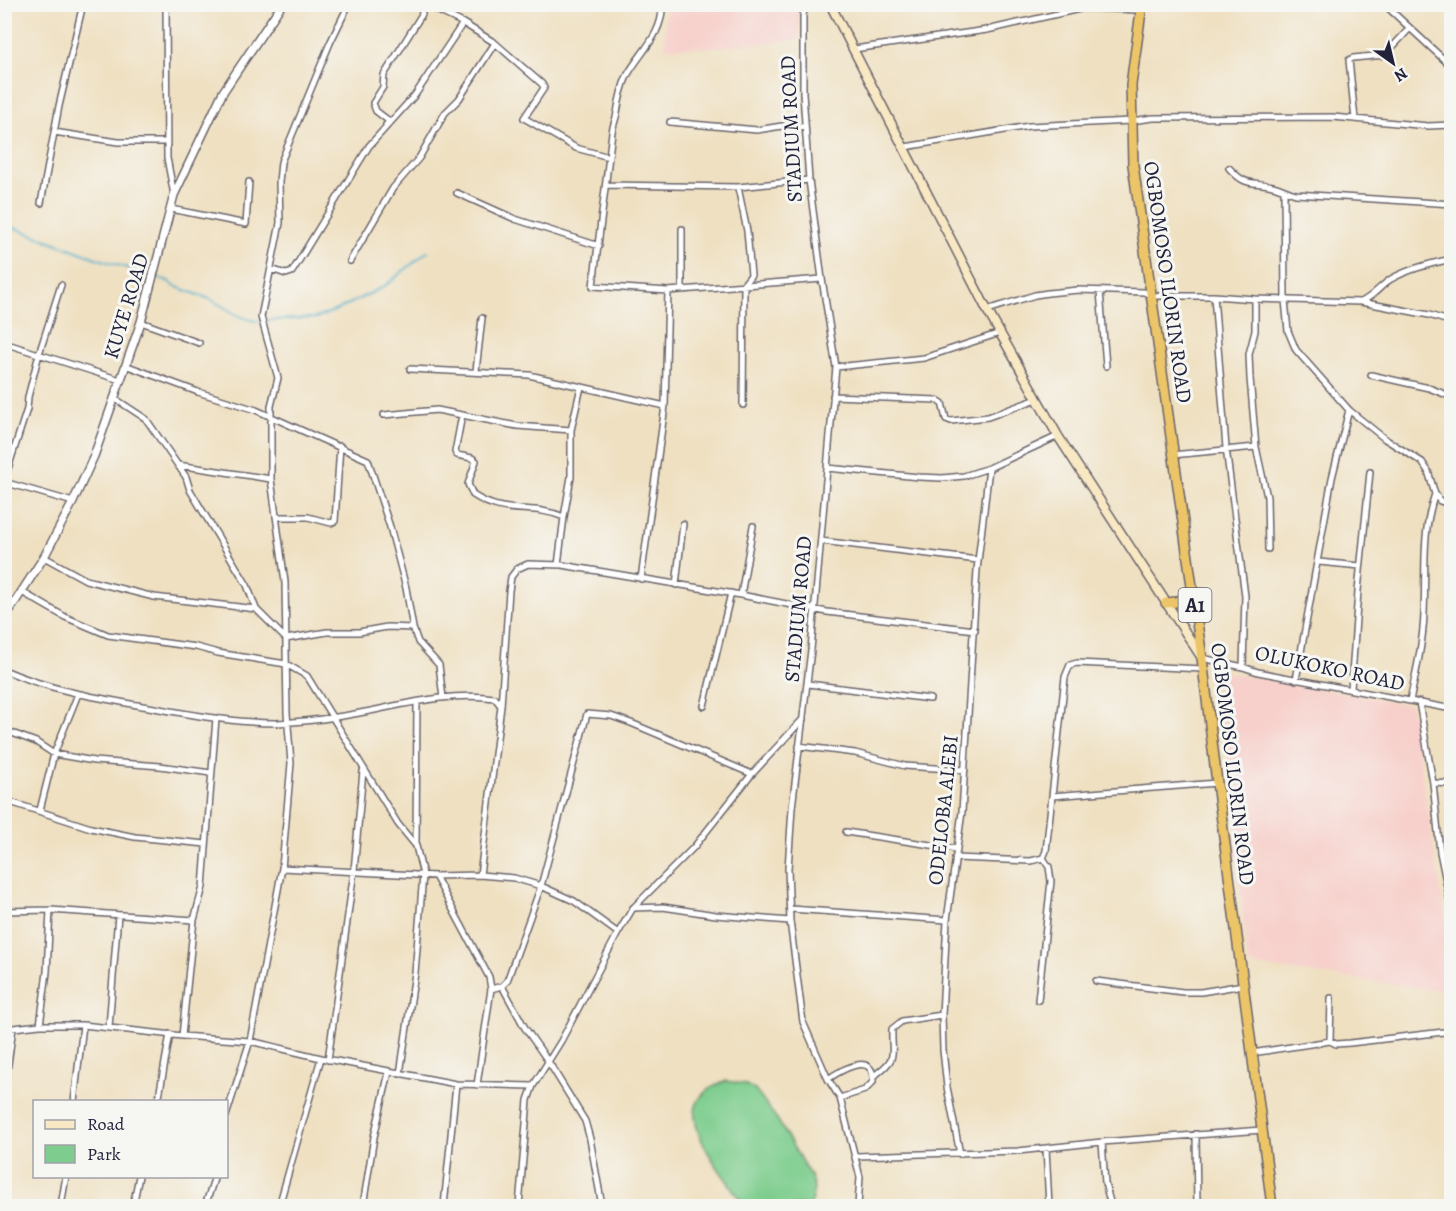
<svg xmlns="http://www.w3.org/2000/svg" width="1456" height="1211" font-family="Alegreya,serif">
	<rect width="100%" height="100%" fill="#f6f6f2"/>
	<filter id="ink" filterUnits="userSpaceOnUse"><feTurbulence type="fractalNoise" baseFrequency=".0167" numOctaves="2"/><feDisplacementMap in="SourceGraphic" scale="12" xChannelSelector="R" yChannelSelector="G"/><feConvolveMatrix kernelMatrix="1 2 1 2 8 2 1 2 1" color-interpolation-filters="sRGB"/></filter>
	<filter id="wash" filterUnits="userSpaceOnUse"><feTurbulence type="fractalNoise" baseFrequency=".008" numOctaves="4" result="noise"/><feDisplacementMap in="SourceGraphic" scale="24" xChannelSelector="R" yChannelSelector="G"/><feGaussianBlur stdDeviation="1.35" result="paint"/><feColorMatrix in="noise" values="0 0 0 0 0 0 0 0 0 0 0 0 0 0 0 0 0 1.4 0 .05"/><feComposite in="paint" operator="in"/></filter>
	<g filter="url(#wash)">
		<rect width="100%" height="100%" fill="#efe0c1"/>
		<path fill="#f7d0cb" d="M666 5H800L799 40 715 47 665 48Z
			M1220 671 1411 705 1451 955V992L1249 965 1233 830 1253 813 1238 785 1230 786Z"/>
		<path fill="#7ecd8e" stroke="#507864" stroke-width="1.5" d="M726 1081 744 1084 755 1090 777 1119 811 1177 814 1189 810 1206H744C723 1170 656 1104 726 1081Z"/>
		<g fill="none" stroke-linecap="round" stroke-linejoin="round">
			<path stroke="#49acc9" stroke-width="2" d="M4 224 96 258 168 281 174 286 210 299 239 316 254 321 316 318 339 309 385 286 428 251"/>
		</g>
	</g>
	<g filter="url(#ink)">
		<g fill="none" stroke-linecap="round" stroke-linejoin="round">
			<g stroke="#6a646a" stroke-width="8">
				<path id="minor" d="M166 4 167 158 174 195
					M417 4 430 7 463 23 495 43 542 84 544 88 524 118 576 148 609 157
					M650 4 662 11
					M662 4C664 34 639 53 627 76 621 89 619 100 617 113 616 119 613 125 612 132L593 286 668 291 822 279
					M805 4 803 16V93L809 180 822 279 836 367 811 650 792 808 788 869 790 921 803 1022 828 1079 840 1098 860 1177 858 1206
					M1384 4 1452 67
					M854 49 987 30 1084 8 1140 10
					M1355 119 1349 60 1353 58 1385 55 1410 28
					M670 122 757 130 782 126 805 127
					M386 125 389 121 376 111 373 103 383 87 384 75 422 14 421 6
					M54 132 118 142H167
					M905 147 1029 126 1131 121 1153 118 1333 117 1428 126 1452 125
					M1229 168C1246 187 1251 181 1273 186 1281 188 1288 192 1296 194L1452 204
					M606 185 738 187 809 180
					M738 187 747 231 751 275 744 284 743 405
					M1284 191 1285 300 1288 331 1296 350 1349 410 1385 439 1422 462 1428 471 1435 494 1440 501 1452 505
					M457 193 515 219 599 246
					M41 203 59 106 83 4
					M171 209 246 224 249 182
					M682 229V289
					M350 261 393 188 419 158 445 113 459 99 495 43
					M271 269 286 274 292 272 369 146 415 95 463 23
					M1100 291 1106 366
					M1214 296 1226 448 1245 596 1243 667
					M1255 299V331L1249 354 1250 378 1256 447 1267 497 1268 549
					M1361 302C1373 297 1380 286 1391 279 1409 269 1432 263 1452 259
					M987 310 1035 295 1048 293 1078 290 1144 292 1152 296H1214L1255 299 1361 302 1429 315 1452 322
					M141 322 199 343
					M4 343 120 380
					M125 365 198 392 256 410 368 460 390 527 406 588 413 628 418 642 439 665 443 698
					M836 367 924 358 1000 333
					M410 369 529 375 665 406
					M476 371 482 318
					M1371 375 1429 388 1452 397
					M833 396 937 400 942 403 946 419 951 421 988 417 1037 399
					M114 398 146 419 186 477 190 490 247 585 256 609 286 639 327 632H359L387 627 413 628
					M384 415 437 410 517 426 571 430
					M462 415 455 452 457 455 472 458 476 461 468 484 473 495C506 517 531 503 564 517
					M1172 455 1256 447
					M178 465 271 479
					M827 468 919 477 942 478 964 476 989 468 1058 436
					M4 481 27 409 28 397 39 354 61 285
					M4 482 73 502
					M276 517H308L331 523 335 521 340 446
					M821 541 978 560
					M44 557 86 580 154 597 256 609
					M1319 562 1360 566
					M558 565 564 517 571 477V430L581 387
					M641 579 665 406 668 291
					M676 585 683 524
					M22 592 65 617 108 635 196 647 218 653 286 664 307 676 398 824 416 846
					M741 595 753 526
					M1202 658 1243 667 1258 672 1452 709
					M4 670C51 690 88 696 137 705 183 713 230 723 277 723 297 722 317 720 336 717 388 710 442 690 495 698L501 706
					M1296 680 1332 478 1349 410
					M808 684 930 699
					M1351 689 1358 591 1370 472
					M1410 701C1416 672 1423 643 1424 614 1426 573 1421 533 1435 494
					M1419 702 1433 783 1440 852 1452 911
					M704 706 731 593
					M4 730 36 742 54 754 94 761 160 766 211 773
					M799 746 855 753 905 766 965 770
					M1433 783 1452 784
					M1052 796 1217 783
					M4 800 91 828 135 837 206 844
					M40 810 54 754 78 694
					M846 832 957 849
					M1440 852 1452 853
					M955 858 1031 861 1043 858 1046 851 1065 677 1070 665 1077 663 1203 669
					M282 868 435 876 480 875 514 878 541 886 574 901 618 933
					M480 875 501 706 509 591 511 577 517 569 528 564 562 565 741 595 827 612 975 630
					M435 876 489 977 491 989 477 1085
					M633 908 663 907 716 915 790 921
					M791 909 947 920
					M4 911 50 910 194 920
					M1096 981 1183 992H1201L1243 985
					M502 986 525 1028 548 1061 585 1121 590 1139 602 1206
					M491 989 502 986 507 981 541 886 587 714 611 716 631 723 752 774
					M1038 1000 1051 881 1049 867 1043 858
					M40 1025 47 972 50 910
					M109 1027 118 915
					M4 1029 40 1025H83L182 1036 250 1041 321 1058 456 1084 533 1086
					M182 1036 194 920 203 887 216 718
					M1330 1041 1331 998
					M1252 1053 1330 1041 1336 1044 1350 1043 1452 1031
					M328 1060 354 871 363 771
					M400 1074 415 973 423 875 416 846 417 702
					M874 1076C899 1057 891 1057 892 1029L902 1021 942 1015
					M828 1079C841 1070 875 1050 873 1082L865 1090 840 1098
					M4 1093 13 1028
					M74 1102 83 1025
					M158 1102 170 1034
					M226 1116 250 1041 282 868 291 763 287 713 285 582 271 479V406L278 378 261 317 280 223 279 182 281 162 330 43 349 4
					M1196 1134 1197 1206
					M1102 1142 1105 1183 1111 1206
					M1046 1148 1049 1206
					M960 1154 947 1087 943 1050 942 1015 947 920 962 812 977 570 989 468
					M856 1156 1018 1151 1102 1142 1262 1130
					M61 1206 66 1176
					M133 1206 139 1176
					M205 1206 215 1176
					M279 1206 321 1058
					M363 1206 374 1137 389 1072
					M444 1206 456 1084
					M519 1206 528 1100 533 1086 561 1041 618 933 633 908 694 847 752 774 803 719
					M601 1206C621 1204 638 1199 657 1206"/>
			</g>
			<g stroke="#6a646a" stroke-width="10">
				<path id="tertiary" d="M4 619 44 557 73 502 94 456 141 322 174 195 223 92 282 4"/>
			</g>
			<g stroke="#6a646a" stroke-width="11">
				<path id="secondary" d="M830 4 987 310 1058 436 1202 658"/>
			</g>
			<g stroke="#6a646a" stroke-width="12">
				<path id="trunk" d="M1142 4 1131 85 1133 165 1202 658 1217 783 1272 1206
					M1166 603 1176 602 1194 593"/>
			</g>
			<use href="#minor" stroke="#fff" stroke-width="5"/>
			<use href="#tertiary" stroke="#fff" stroke-width="7"/>
			<use href="#secondary" stroke="#f8e8c3" stroke-width="8"/>
			<use href="#trunk" stroke="#edc569" stroke-width="9"/>
		</g>
	</g>
	<g text-anchor="middle" stroke-width="6" stroke-linejoin="round" paint-order="stroke">
		<rect fill="#f6f6f2" stroke="#626272" stroke-width="1.5" x="1178.5" y="588" width="33" height="34" rx="4.5"/>
		<g font-size="20" font-weight="bold" fill="#22223b">
			<text x="1195" y="612">A1</text>
		</g>
		<g font-size="21" fill="#22223b" stroke="#f6f6f2">
			<text transform="translate(791 129) rotate(-93)" y="7">STADIUM ROAD</text>
			<text transform="translate(1168 282) rotate(82)" y="7">OGBOMOSO ILORIN ROAD</text>
			<text transform="translate(126 306) rotate(-73)" y="7">KUYE ROAD</text>
			<text transform="translate(798 609) rotate(-85)" y="7">STADIUM ROAD</text>
			<text transform="translate(1330 668) rotate(12)" y="7">OLUKOKO ROAD</text>
			<text transform="translate(1233 764) rotate(83)" y="7">OGBOMOSO ILORIN ROAD</text>
			<text transform="translate(943 810) rotate(-84)" y="7">ODELOBA ALEBI</text>
		</g>
	</g>
	<rect width="1456" height="1211" fill="none" stroke="#f6f6f2" stroke-width="24"/>
	<rect x="33" y="1100" width="195" height="78" fill="#f6f6f2" stroke="#a1a1a9" stroke-width="1.5"/>
	<rect x="45" y="1120" width="30" height="9" fill="#f8e8c3" stroke="#a1a1a9" stroke-width="1.5"/>
	<text x="87" y="1130" font-size="18" fill="#22223b">Road</text>
	<rect x="45" y="1145" width="30" height="18" fill="#7ecd8e" stroke="#a1a1a9" stroke-width="1.5"/>
	<text x="87" y="1160" font-size="18" fill="#22223b">Park</text>
	<g transform="translate(1393 63) rotate(146)" stroke="#f6f6f2" stroke-width="4.5" paint-order="stroke">
	<path d="M0-4.5L10 22L0 15L-10 22Z" fill="#22223b"/>
	<text y="-9" font-size="16" font-weight="bold" text-anchor="middle" fill="#22223b">N</text>
	</g>
</svg>
